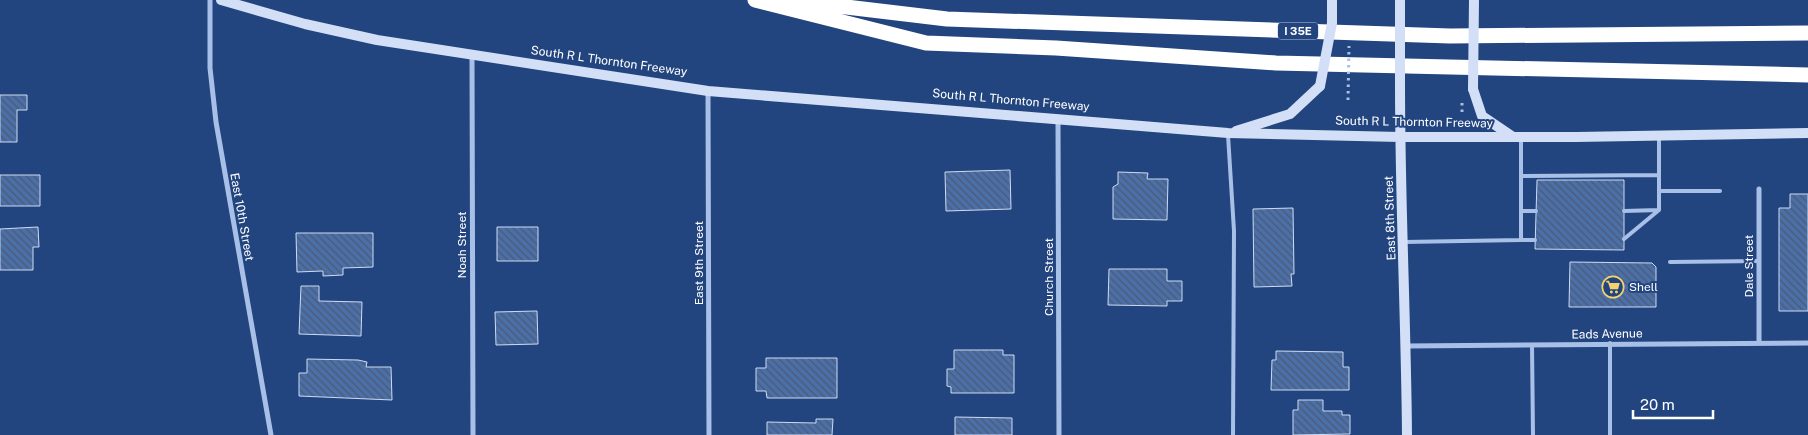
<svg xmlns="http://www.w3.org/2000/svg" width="1808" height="435" font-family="'Public Sans',sans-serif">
	<defs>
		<pattern id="building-back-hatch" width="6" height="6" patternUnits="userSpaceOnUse" patternTransform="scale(1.25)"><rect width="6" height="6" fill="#4b6fa8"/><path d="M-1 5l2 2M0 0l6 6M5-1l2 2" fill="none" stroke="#4c5a71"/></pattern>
	</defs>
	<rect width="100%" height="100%" fill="#23457f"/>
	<path fill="url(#building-back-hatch)" stroke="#ccdcf5" d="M0 95H27V110H17V142H0Z
		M1010 170 1011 209 946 211 945 172Z
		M1118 172 1148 173 1147 179H1168L1167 220 1113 219V187L1118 184Z
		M0 175H40V206H0Z
		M1537 180H1624V250L1535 249Z
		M1790 194H1808V311H1779V208H1790Z
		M1293 208 1294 274H1291L1292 286 1254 287 1253 209Z
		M38 227 39 247H33V270H0V229Z
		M497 227H538V261H497Z
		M296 233H373V267L343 268V275L323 276V271L297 272Z
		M1570 262 1652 263 1656 267V307H1569Z
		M1109 269H1167V281H1182V301H1167V306L1108 305Z
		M301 286H319V301L362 302 361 336 299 334Z
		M537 311 538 344 496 345 495 312Z
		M954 350H1003V355H1014V393H951V387L947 386V369H954Z
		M1276 351 1343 352V367H1349V390H1271L1272 360H1276Z
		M766 358H837V398H767L766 391H756V368H766Z
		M307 359 358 360 367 362 366 367H391L392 400 299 396V373H307Z
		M1298 400H1323V411H1342V415H1350V434L1293 435V410H1298Z
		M955 417 1012 418V435H955Z
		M816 419H833L832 435H767V422L816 423Z"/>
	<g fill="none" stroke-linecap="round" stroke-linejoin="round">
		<path stroke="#a8c0e7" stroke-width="4" d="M1228 135 1234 231 1233 435
			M1521 176 1659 175
			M1659 191H1720
			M1521 211H1536
			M1624 211 1659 210
			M1624 239 1659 210V137
			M1521 240H1535
			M1404 242 1521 240V137
			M1670 262 1759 261
			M1532 345 1533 435
			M1610 435V343"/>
		<path stroke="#a8c0e7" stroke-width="5" d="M210 0V68L216 122 271 435
			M472 55 473 435
			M708 91 709 435
			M1058 119 1059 435
			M1759 189V343
			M1406 346 1808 343"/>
		<path stroke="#d2dff6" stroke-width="10" d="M221 0 305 24 377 40 708 91 1228 133 1400 137H1576L1808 133
			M1400 86C1400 202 1406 319 1407 435
			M1473 89 1482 116 1513 137
			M1236 131 1290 114 1320 86"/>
		<path stroke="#fff" stroke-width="15" d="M755 0 926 43 1056 48 1276 63 1808 75
			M788 0 947 19 1450 36 1808 33"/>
		<path stroke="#a8c0e7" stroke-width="3" stroke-dasharray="2.5 4" stroke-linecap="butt" d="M1348 100 1349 46
			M1462 112V103"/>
		<path stroke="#d2dff6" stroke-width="10" d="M1320 86 1332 23V0
			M1400 86V0
			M1473 89 1474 0"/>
	</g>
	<defs>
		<g id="supermarket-ring" transform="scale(1.125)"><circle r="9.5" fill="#23457f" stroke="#f2d46b" stroke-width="1.5"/><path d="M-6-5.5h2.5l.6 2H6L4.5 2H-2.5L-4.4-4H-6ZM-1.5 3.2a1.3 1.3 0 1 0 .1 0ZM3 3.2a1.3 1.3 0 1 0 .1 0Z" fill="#f2d46b"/></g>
	</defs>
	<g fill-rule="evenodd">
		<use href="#supermarket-ring" x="1613" y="287"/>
	</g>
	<g text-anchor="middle" stroke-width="4" stroke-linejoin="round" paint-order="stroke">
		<rect fill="#23457f" stroke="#bdc7d9" stroke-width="1" x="1278" y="22.5" width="40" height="17" rx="4"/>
		<g font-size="11" font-weight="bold" fill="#fff">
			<text x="1298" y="35">I 35E</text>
		</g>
		<g font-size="12" fill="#fff" stroke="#23457f">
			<text transform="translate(609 61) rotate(8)" y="4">South R L Thornton Freeway</text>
			<text transform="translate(1011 100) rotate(5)" y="4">South R L Thornton Freeway</text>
			<text transform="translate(1414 122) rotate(1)" y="4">South R L Thornton Freeway</text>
			<text transform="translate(242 217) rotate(80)" y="4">East 10th Street</text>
			<text transform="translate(1390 218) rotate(-92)" y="4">East 8th Street</text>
			<text transform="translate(462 245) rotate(-90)" y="4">Noah Street</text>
			<text transform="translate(699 263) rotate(-90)" y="4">East 9th Street</text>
			<text transform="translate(1749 266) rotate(-90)" y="4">Dale Street</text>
			<text transform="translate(1049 277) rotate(-90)" y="4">Church Street</text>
			<text transform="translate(1607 334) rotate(-1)" y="4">Eads Avenue</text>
		</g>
		<g font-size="12" fill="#fff" stroke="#23457f" text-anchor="start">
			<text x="1629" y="291">Shell</text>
		</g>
	</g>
	<path d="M1633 410v8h80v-8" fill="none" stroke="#ffffff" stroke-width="2.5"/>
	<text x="1640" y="410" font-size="15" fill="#ffffff" stroke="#23457f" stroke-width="4" paint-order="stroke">20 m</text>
</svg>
